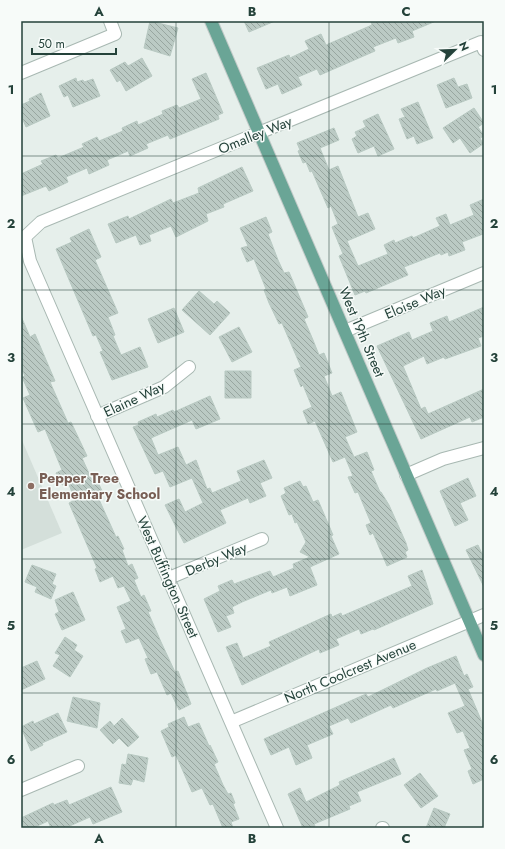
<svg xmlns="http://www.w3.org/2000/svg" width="505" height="849" font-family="Jost,sans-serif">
	<defs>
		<pattern id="building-back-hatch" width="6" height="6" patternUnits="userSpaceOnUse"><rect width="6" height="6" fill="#bbcac4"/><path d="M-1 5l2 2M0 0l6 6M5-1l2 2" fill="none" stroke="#98a6a0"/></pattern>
	</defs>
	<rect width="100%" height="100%" fill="#e6efeb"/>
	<path fill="#d4dfda" d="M21 438 62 533 21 550Z"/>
	<path fill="url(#building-back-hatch)" stroke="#b8c9c2" d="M150 21 178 28 170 56 144 48Z
		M244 21H275L249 32Z
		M371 21H436L412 31 414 37 398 43 396 38 373 47 375 51 320 75 317 69 298 77 302 85 282 94 278 84 266 89 257 68 289 55 290 58 309 49 305 41 321 34 326 45 372 25Z
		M142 58 152 76 126 91 120 80 117 82 110 70 125 62 128 66Z
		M206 73 223 113 218 115 219 119 170 139 168 135 146 144 148 148 130 156 128 151 107 160 109 165 89 174 87 168 66 177 68 182 49 191 46 186 21 196V174L43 164 41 161 56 155 58 158 84 147 82 144 97 137 99 141 123 131 122 128 137 121 138 125 163 114 162 111 177 105 179 108 201 99 192 79Z
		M76 78 77 82 83 80 84 82 93 79 100 96 73 107 68 95 64 97 59 86Z
		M454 78 458 87 467 84 472 98 446 108 437 85Z
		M41 93 50 116 26 127 21 115V105L30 101 29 99Z
		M418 102 433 138 417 144 414 136 407 139 399 119 405 117 401 109Z
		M474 108 484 123 478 127 484 136 480 138 483 144 470 153 460 138 453 143 443 128Z
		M378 114 394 149 378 156 374 146 358 153 352 139 357 136 355 132 366 127 363 121Z
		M334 128 339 140 320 148 329 170 338 166 358 217 368 213 375 229 347 241 358 266 388 254 384 245 394 240 395 243 412 236 413 238 440 226 436 218 446 214 450 225 474 215 470 205 484 199V237L483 234 462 242 465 250 449 256 448 252 441 255 440 253 404 267 408 275 366 293 365 291 355 295 339 256 343 254 332 227 338 224 331 206 328 208 312 171 310 172 306 162 303 163 298 151 300 150 297 143Z
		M242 167 253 191 223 204 224 207 206 214 208 221 176 237 171 226 149 235 151 241 140 245 136 235 116 243 108 224 128 216 129 219 171 199 173 203 199 193 198 188Z
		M266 217 272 232 268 234 278 260 284 273 289 272 308 317 304 319 313 340 319 355 324 353 332 373 324 376 332 396 341 392 357 432 345 437 354 457 367 452 374 470 371 471 380 492H381L389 505 406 543 408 550 405 552 407 557 387 566 373 533 370 535 366 525 371 523 358 492 355 493 348 477 353 476 345 457 333 462 315 421 308 424 303 411 312 407 303 385 301 387 294 370 301 367 282 323 279 324 269 303 264 290 266 289 254 259 247 262 241 248 248 246 240 228Z
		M89 229 101 257 95 260 118 313 108 317 115 335 113 336 121 355 140 347 148 367 112 380 100 352 103 351 96 335 93 336 56 249 72 242 70 238Z
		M199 291 214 304 217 301 230 313 210 335 182 310Z
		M484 307V336L478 338 481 346 445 359 444 357 427 364 424 356 403 366 421 409 425 407 428 414 484 389V417L472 422 470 417 421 439 377 346 409 332 412 340 433 331 430 323 447 316 449 322Z
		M174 308 184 332 158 343 148 319Z
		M21 316 30 337 35 334 55 381 50 382 68 423 71 422 87 456 82 458 92 480 96 478 103 493 97 495 116 537 118 536 124 549 122 550 128 566 132 564 138 578 134 580 141 597 144 595 151 611 148 612 161 642 175 672 178 671 191 704 179 710 171 693 167 695 157 672 151 674 145 659 148 658 139 638 126 643 121 631 126 629 117 607 131 601 124 586 118 588 113 576 100 582 95 569 97 568 69 503 75 500 68 482 62 485 56 473 62 470 45 429 38 432 23 398 30 395 22 377 25 376 21 367Z
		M239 327 252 352 232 362 219 337Z
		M225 371H251V398H225Z
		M210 396 220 419 196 429 192 420 151 438 158 455 178 447 186 465 196 460 207 489 210 488 212 493 241 481 237 471 264 460 272 478 260 483 266 496 250 503 248 498 220 510 226 523 184 543 165 505 179 499 185 512 203 503 192 478 170 487 163 471 155 474 133 427 139 425 138 422 156 414 157 417 173 410 174 412Z
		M468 478 476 496 460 503 468 520 455 526 440 491Z
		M300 481 303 487 306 486 313 502 318 500 333 535 331 536 339 554 310 567 317 585 290 596 287 587 272 593 271 590 242 602 232 607 234 613 226 616 231 627 218 632 204 599 220 591 218 586 232 580 234 584 270 571 273 577 294 568 293 564 310 557 300 552 306 542 297 522 295 523 292 514 289 515 281 496 286 493 284 488Z
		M478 545 484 558V587L466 550Z
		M32 565 56 574 52 584 56 586 51 599 35 592 37 587 25 582Z
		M422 570 433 604 374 630 373 629 361 634 359 629 336 639 339 645 320 653 319 649 242 685 226 647 237 643 243 658 271 646 269 642 331 614 332 617 341 613 342 616 412 586 408 576Z
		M73 592 85 620 62 630 55 614 59 612 55 600Z
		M65 637 77 645 74 650 83 656 70 677 53 666 60 655 55 653Z
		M456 656 464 676 467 674 473 687 468 689 484 727V779L473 784 468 771 472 769 464 750 470 748 463 731 457 733 448 713 465 706 455 683 437 691 436 689 393 708 391 705 351 723 348 718 329 726 333 734 307 745 312 758 296 765 289 747 271 755 264 739 366 694 368 697 427 668Z
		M37 661 45 679 21 690V668Z
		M73 697 100 703 97 728 67 721Z
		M58 713 67 732 42 743 43 745 31 751 21 727 33 721 34 724Z
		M184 717 188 727 199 723 209 746 210 745 218 762 214 764 223 785 228 794 231 793 235 803 233 804 239 819 231 822 233 828H223L213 804 210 805 202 788 192 792 176 755 172 757 161 731 169 727 168 724Z
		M122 718 139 737 128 747 119 738 113 744 100 730 110 721 114 726Z
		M128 754 148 758 144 782 133 779 131 785 119 783 122 764 126 765Z
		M394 758 401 774 357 792 361 801 349 806 350 809 314 824 315 826 310 828H303L288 794 300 788 306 802 340 785 339 782Z
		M420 773 438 796 421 808 404 785Z
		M111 787 122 812 93 824 90 817 65 828H51L48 821 33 828H21V818L53 803 54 805 67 800 69 805Z
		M434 808 450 814 444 828H426Z"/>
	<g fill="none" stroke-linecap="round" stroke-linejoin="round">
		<g stroke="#a8b8b2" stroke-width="14">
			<path id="minor" d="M21 73 115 34 110 21
				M345 331 484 273
				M97 416 164 387 189 367
				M406 475 443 459 484 448
				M169 578 262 539
				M231 722 484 615
				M21 790 78 766
				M277 828 30 261 25 237 41 222 481 42 484 50
				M382 828H383"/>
		</g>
		<g stroke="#c2cac8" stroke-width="14">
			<path id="major" d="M211 21 484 655"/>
		</g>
		<use href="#minor" stroke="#fff" stroke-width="12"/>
		<use href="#major" stroke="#6aa596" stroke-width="12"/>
	</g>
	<path fill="none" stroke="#24423a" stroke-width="1" stroke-opacity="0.55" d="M176 21V828M329 21V828M21 156H484M21 290H484M21 424H484M21 559H484M21 693H484"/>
	<circle fill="#8d6e63" stroke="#f7fbf9" stroke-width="1.5" cx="31" cy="486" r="4"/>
	<g text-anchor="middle" stroke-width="3" stroke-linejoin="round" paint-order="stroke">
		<g font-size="14" fill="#24423a" stroke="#f7fbf9">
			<text transform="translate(255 135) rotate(-22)" y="5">Omalley Way</text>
			<text transform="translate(415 302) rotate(-23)" y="5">Eloise Way</text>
			<text transform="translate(362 332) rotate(67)" y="5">West 19th Street</text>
			<text transform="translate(134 399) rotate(-25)" y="5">Elaine Way</text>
			<text transform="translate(216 559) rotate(-23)" y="5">Derby Way</text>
			<text transform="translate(168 577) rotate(66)" y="5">West Buffington Street</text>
			<text transform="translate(350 671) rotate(-23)" y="5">North Coolcrest Avenue</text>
		</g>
		<g font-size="14" font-weight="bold" fill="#785e54" stroke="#f7fbf9" text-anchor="start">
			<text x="39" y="483">Pepper Tree<tspan x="39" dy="16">Elementary School</tspan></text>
		</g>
	</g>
	<rect width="505" height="849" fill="none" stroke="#f7fbf9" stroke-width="44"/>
	<g transform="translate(455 50) rotate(67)" stroke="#f7fbf9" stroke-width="3" paint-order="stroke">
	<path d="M0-3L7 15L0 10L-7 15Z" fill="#24423a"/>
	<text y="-6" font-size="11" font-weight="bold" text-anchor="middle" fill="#24423a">N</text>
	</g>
	<path d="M32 48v6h84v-6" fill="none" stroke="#24423a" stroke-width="2"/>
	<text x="38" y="48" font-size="12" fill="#24423a" stroke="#f7fbf9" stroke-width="3" paint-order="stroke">50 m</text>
	<rect x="22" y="22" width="461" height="805" fill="none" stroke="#24423a" stroke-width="1.5"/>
	<g font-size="13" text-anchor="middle" font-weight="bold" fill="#24423a">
		<text x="99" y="16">A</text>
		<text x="252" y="16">B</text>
		<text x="406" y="16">C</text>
		<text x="11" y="94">1</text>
		<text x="494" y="94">1</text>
		<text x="11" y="228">2</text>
		<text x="494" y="228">2</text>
		<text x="11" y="362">3</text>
		<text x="494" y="362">3</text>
		<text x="11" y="496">4</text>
		<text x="494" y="496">4</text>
		<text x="11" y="630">5</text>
		<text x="494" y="630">5</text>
		<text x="11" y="764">6</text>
		<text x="494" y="764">6</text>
		<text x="99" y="843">A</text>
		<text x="252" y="843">B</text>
		<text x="406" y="843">C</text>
	</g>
</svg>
